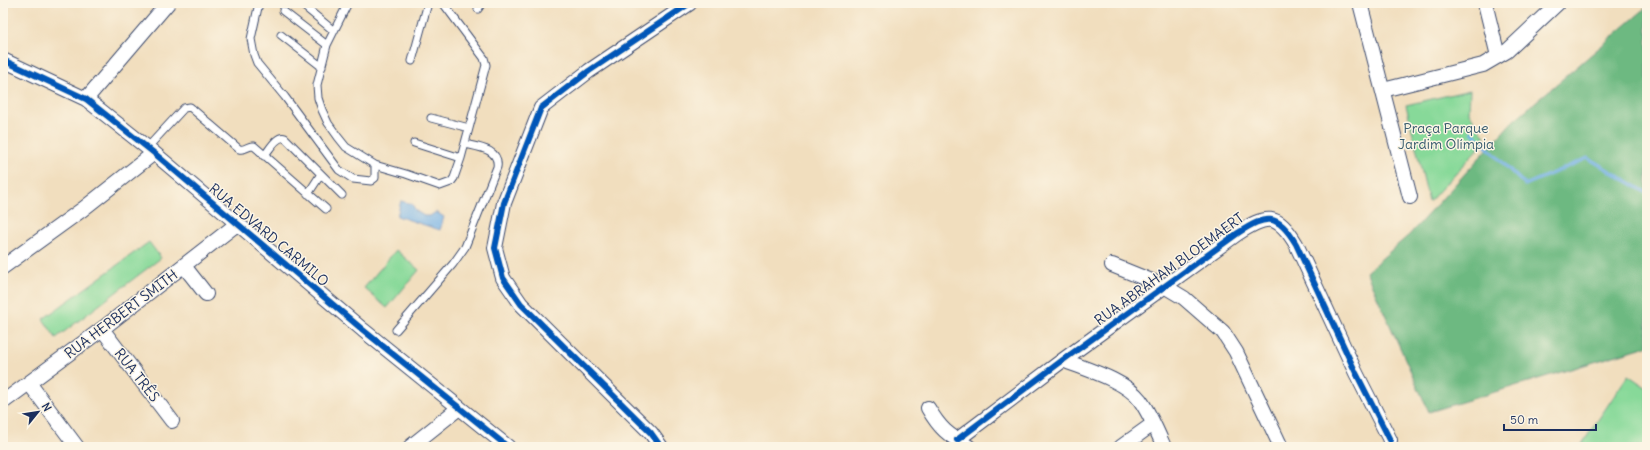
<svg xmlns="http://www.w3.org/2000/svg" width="1650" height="450" font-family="Delius,sans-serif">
	<rect width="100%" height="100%" fill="#fcf5e5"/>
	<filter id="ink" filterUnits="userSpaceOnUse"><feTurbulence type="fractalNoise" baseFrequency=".025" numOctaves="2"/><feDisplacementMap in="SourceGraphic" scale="8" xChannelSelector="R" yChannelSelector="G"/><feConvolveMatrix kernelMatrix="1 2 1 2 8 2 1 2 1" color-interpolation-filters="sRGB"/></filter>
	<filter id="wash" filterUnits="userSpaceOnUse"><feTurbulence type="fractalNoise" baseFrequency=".012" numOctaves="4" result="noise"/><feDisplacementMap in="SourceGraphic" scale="16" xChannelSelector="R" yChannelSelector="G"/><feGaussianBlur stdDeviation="0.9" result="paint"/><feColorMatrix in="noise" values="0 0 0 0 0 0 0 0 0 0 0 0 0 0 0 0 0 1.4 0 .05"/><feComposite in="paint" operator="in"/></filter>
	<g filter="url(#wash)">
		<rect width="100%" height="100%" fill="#f1debe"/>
		<path fill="#87d999" stroke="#51847c" d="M1470 90 1469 113 1485 137 1482 144 1429 202 1406 105Z
			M149 242 161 258 56 338 43 319Z
			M396 250 419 270 387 308 364 288Z
			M1628 375 1647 388V447H1580Z"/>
		<path fill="#6db981" stroke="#447470" d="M1647 7V346L1429 412 1366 272 1409 235 1513 121Z"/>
		<path fill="#74b1e6" stroke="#4870a2" d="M401 201 412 204 416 211 424 216H430L436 212 444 217 440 230 397 216Z"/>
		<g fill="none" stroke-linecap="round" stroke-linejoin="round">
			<path stroke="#74b1e6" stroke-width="3.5" d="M1472 132 1525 185 1588 158 1647 193"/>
		</g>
	</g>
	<g filter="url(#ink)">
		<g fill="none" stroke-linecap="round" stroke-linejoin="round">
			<g stroke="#3b496c" stroke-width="9">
				<path id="lane" d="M259 3 251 39 254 55 257 63 285 97 339 170 353 179 371 181 375 178V165L406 174 440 186 451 182 454 178 461 158 486 65 484 58 443 3
					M300 3 334 31
					M348 3 327 45 317 85 318 98 322 110 328 123 338 137 346 147 375 165
					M478 9 482 3
					M283 11 327 45
					M281 35 322 67
					M412 61 428 3
					M431 118 469 128
					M414 143 461 158
					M147 148 184 108 190 107 239 149C245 151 248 145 254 146L326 209
					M264 156C270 149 277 135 285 138L321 174 308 194
					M321 174 342 195
					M396 330 453 264 465 247 497 167C500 149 478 147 465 144"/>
			</g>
			<g stroke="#3b496c" stroke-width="16">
				<path id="street" d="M1360 3 1410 197
					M1485 3 1498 56
					M3 60 86 99 154 153 363 330 508 447
					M1383 90 1483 65 1507 51 1558 3
					M86 99 168 3
					M1112 265 1164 286 1184 298 1223 332 1236 352 1281 447
					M184 266 206 294
					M3 267 83 209 154 153
					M102 329 172 421
					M1063 360C1085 369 1125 380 1140 400 1150 414 1157 431 1164 447
					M29 383 77 447
					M3 402 102 329 237 224
					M928 408C940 429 948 435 969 447
					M957 440 1063 360 1238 233C1266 215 1277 212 1296 244L1356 373 1390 440
					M410 447 459 408
					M661 447 651 433 521 304 503 278 495 248 504 203 541 108 589 71 690 3
					M1121 447 1153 424"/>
			</g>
			<use href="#lane" stroke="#fff" stroke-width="7"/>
			<use href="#street" stroke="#fff" stroke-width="14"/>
			<g stroke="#fcf5e5" stroke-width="8">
				<path id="cycleway" d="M3 60 86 99 154 153 363 330 508 447
					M957 440 1063 360 1238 233C1266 215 1277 212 1296 244L1356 373 1390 440
					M661 447 651 433 521 304 503 278 495 248 504 203 541 108 589 71 690 3"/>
			</g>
			<use href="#cycleway" stroke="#0057b8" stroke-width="6"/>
		</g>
	</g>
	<g text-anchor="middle" stroke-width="3" stroke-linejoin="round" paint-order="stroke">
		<g font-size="14" fill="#365a6d" stroke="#fcf5e5">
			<text x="1446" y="133">Praça Parque<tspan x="1446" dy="16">Jardim Olímpia</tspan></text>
		</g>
		<g font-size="14" fill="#1b2f5e" stroke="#fcf5e5">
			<text transform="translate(269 235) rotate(40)" y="5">RUA EDVARD CARMILO</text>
			<text transform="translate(1169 269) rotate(-36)" y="5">RUA ABRAHAM BLOEMAERT</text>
			<text transform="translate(121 314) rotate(-37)" y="5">RUA HERBERT SMITH</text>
			<text transform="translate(137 375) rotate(52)" y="5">RUA TRÊS</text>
		</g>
	</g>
	<rect width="1650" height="450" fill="none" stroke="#fcf5e5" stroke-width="16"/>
	<g transform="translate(38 412) rotate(60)" stroke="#fcf5e5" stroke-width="3" paint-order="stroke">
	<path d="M0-3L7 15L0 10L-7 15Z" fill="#1b2f5e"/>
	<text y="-6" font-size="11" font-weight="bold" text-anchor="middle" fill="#1b2f5e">N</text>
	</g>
	<path d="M1504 424v6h92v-6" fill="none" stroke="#1b2f5e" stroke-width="2"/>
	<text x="1510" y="424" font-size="12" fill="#1b2f5e" stroke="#fcf5e5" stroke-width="3" paint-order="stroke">50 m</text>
</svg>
